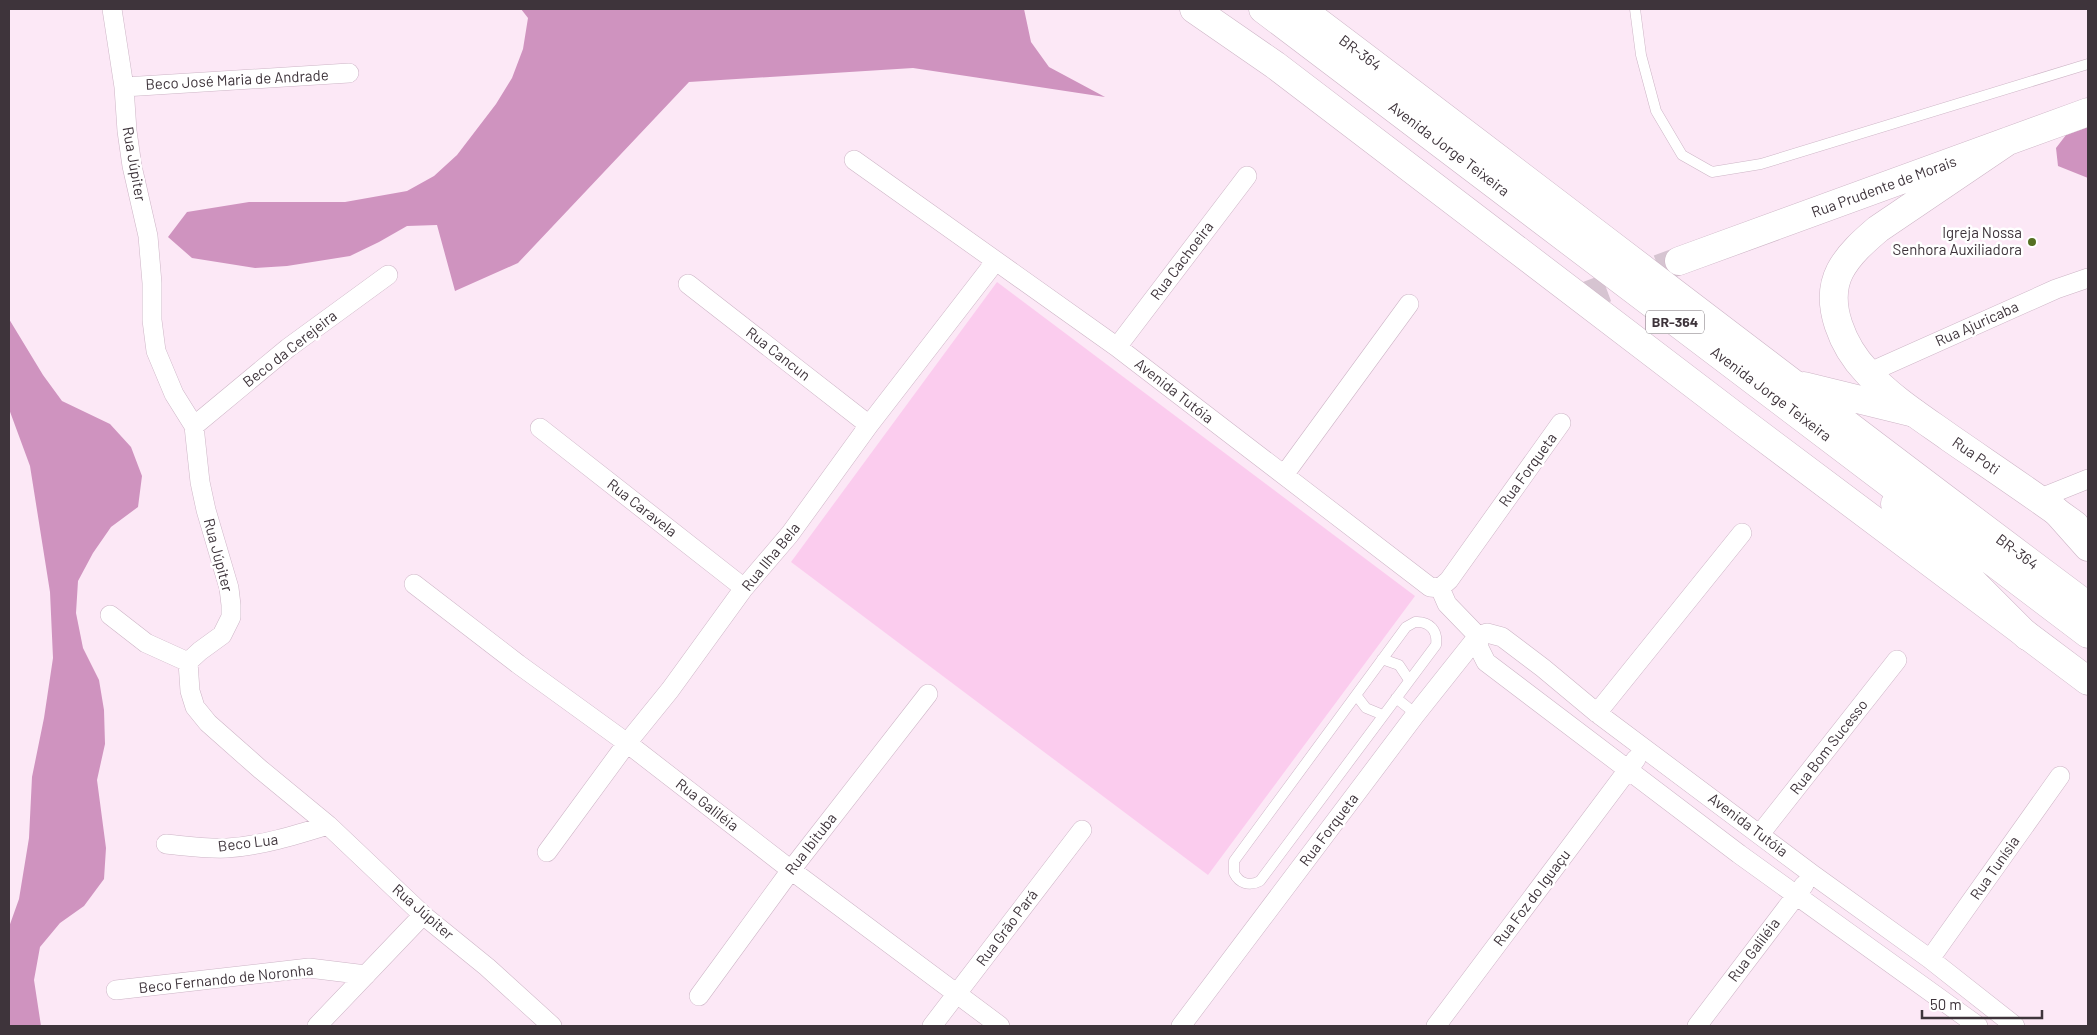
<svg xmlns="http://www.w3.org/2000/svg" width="2097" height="1035" font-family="Barlow,sans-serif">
	<rect width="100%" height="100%" fill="#fce8f6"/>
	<path fill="#fbccee" d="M997 282 1415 596 1208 875 791 562Z"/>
	<path fill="#cf93bf" d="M521 9H1024L1031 42 1049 67 1105 97 913 68 689 82 518 263 455 291 437 225 407 226 379 242 350 256 287 266 255 268 192 258 168 237 187 212 249 202H345L407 191 434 176 457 155 496 104 512 78 523 49 528 18Z
		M2088 127V178L2058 166 2056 148 2066 135Z
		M9 319 43 375 62 401 110 424 131 447 142 476 138 507 111 527 93 553 78 581 76 613 83 648 99 680 104 710 105 744 97 780 106 848 104 879 84 906 60 923 40 947 34 980 41 1026H9V927L19 899 29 838 32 777 44 718 53 658 50 592 30 466 9 409Z"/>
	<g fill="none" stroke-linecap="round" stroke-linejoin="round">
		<path stroke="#d6c4d1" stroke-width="28" stroke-dasharray="28 14" stroke-linecap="butt" d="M1580 298 1679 261"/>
		<g stroke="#cdb5c6" stroke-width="11">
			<path id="lane" d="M1635 9 1641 55 1656 111 1682 155 1712 172 1761 164 2088 64
				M1415 622C1430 621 1438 631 1436 645L1260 881C1249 887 1239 883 1234 873V861L1406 627Z
				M1382 659 1399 665 1409 680
				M1356 695 1366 708 1383 715
				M1396 698 1416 714"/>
		</g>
		<g stroke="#cdb5c6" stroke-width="20">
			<path id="street" d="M112 9 124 87 127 131 132 166 148 236 152 283V320L156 351 174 394 194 426 200 482 206 510 229 588 231 605V617L222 635 200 651 188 662 190 691 195 707 208 723 260 769 328 825 423 915 487 967 552 1026
				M124 87 349 73
				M854 160 1117 347 1430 587 1440 588
				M688 284 869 425
				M1117 347 1247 176
				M1868 373 2056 289 2088 278
				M194 426 288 348 388 275
				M540 428 744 588
				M1284 475 1409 304
				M2038 499 2088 479
				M414 584 518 664 627 743 791 870 1000 1026
				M1440 588 1447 604 1478 636 1479 648 1486 662 1739 854 1978 1026
				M1440 588 1449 580 1561 423
				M110 615 146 643 188 662
				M1478 636 1487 633 1502 637 1543 668 1597 713 1812 874 1930 959 2015 1026
				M1597 713 1742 533
				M1760 834 1897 660
				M166 844C186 846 207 849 227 848 261 846 296 835 328 825
				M547 852 627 743 670 690 744 588 790 534 869 425 995 262
				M1930 959 2060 776
				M116 990 309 968 366 975
				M699 996 791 870 928 694
				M317 1026 423 915
				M932 1026 1082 830
				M1181 1026 1416 714 1478 636
				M1436 1026 1636 759
				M1697 1026 1804 885"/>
		</g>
		<g stroke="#cdb5c6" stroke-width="29">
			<path id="secondary" d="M1194 9 1275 65 1739 419 2088 681
				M2008 141 1878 229C1864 241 1849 254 1840 271 1823 304 1844 348 1867 372 1890 398 1922 418 1950 438 1992 467 2034 495 2075 525
				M1679 261 2088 112"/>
		</g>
		<g stroke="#cdb5c6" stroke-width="29">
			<path id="highway" d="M1263 9 2088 634
				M1301 9C1564 207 1824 409 2088 606
				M1804 386 1914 413
				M1895 504 2027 636
				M2056 511 2088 547"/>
		</g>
		<use href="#lane" stroke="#fff" stroke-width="10"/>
		<use href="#street" stroke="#fff" stroke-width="19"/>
		<use href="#secondary" stroke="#fff" stroke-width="28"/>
		<use href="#highway" stroke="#fff" stroke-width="28"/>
	</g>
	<circle fill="#556f22" stroke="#fff" stroke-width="2" cx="2032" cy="242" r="5"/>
	<g text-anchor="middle" stroke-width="5" stroke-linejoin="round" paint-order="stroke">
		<rect fill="#fff" stroke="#787176" stroke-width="1" x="1646" y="310.5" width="58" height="23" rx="4"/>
		<g font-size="14" font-weight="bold" fill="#3e343b">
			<text x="1675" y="327">BR-364</text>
		</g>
		<g font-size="15" fill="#3e343b" stroke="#fff">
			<text transform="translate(1360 53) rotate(37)" y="5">BR-364</text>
			<text transform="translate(237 80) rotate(-3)" y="5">Beco José Maria de Andrade</text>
			<text transform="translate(1449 149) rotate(37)" y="5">Avenida Jorge Teixeira</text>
			<text transform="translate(134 164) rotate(80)" y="5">Rua Júpiter</text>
			<text transform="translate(1884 187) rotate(-20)" y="5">Rua Prudente de Morais</text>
			<text transform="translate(1182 261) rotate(-53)" y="5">Rua Cachoeira</text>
			<text transform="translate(1977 324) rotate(-24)" y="5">Rua Ajuricaba</text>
			<text transform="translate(290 349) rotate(-38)" y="5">Beco da Cerejeira</text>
			<text transform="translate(778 354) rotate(38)" y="5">Rua Cancun</text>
			<text transform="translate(1174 391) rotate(38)" y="5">Avenida Tutóia</text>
			<text transform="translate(1771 394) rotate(37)" y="5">Avenida Jorge Teixeira</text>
			<text transform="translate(1976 456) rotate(35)" y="5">Rua Poti</text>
			<text transform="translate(1528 470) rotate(-54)" y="5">Rua Forqueta</text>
			<text transform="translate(642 508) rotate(38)" y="5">Rua Caravela</text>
			<text transform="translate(2017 552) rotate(37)" y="5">BR-364</text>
			<text transform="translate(218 555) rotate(75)" y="5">Rua Júpiter</text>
			<text transform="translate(771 557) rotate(-51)" y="5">Rua Ilha Bela</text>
			<text transform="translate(1829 747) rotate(-52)" y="5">Rua Bom Sucesso</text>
			<text transform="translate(707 805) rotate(38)" y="5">Rua Galiléia</text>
			<text transform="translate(1748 825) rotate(37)" y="5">Avenida Tutóia</text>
			<text transform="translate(1329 830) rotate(-53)" y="5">Rua Forqueta</text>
			<text transform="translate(248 843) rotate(-7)" y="5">Beco Lua</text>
			<text transform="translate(811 844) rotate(-52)" y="5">Rua Ibituba</text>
			<text transform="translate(1995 868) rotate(-55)" y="5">Rua Tunísia</text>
			<text transform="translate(1532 898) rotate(-53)" y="5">Rua Foz do Iguaçu</text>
			<text transform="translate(423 912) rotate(41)" y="5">Rua Júpiter</text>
			<text transform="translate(1007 928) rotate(-53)" y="5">Rua Grão Pará</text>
			<text transform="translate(1754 950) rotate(-53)" y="5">Rua Galiléia</text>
			<text transform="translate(226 979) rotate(-6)" y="5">Beco Fernando de Noronha</text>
		</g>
		<g font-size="15" fill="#3e343b" stroke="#fff" text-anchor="end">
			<text x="2022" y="238">Igreja Nossa<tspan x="2022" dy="17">Senhora Auxiliadora</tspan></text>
		</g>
	</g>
	<rect width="2097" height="1035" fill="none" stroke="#3e343b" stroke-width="20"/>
	<path d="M1922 1010v8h120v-8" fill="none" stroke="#3e343b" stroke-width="2.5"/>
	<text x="1930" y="1010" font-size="15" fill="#3e343b" stroke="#ffffff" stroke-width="4" paint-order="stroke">50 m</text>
</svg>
